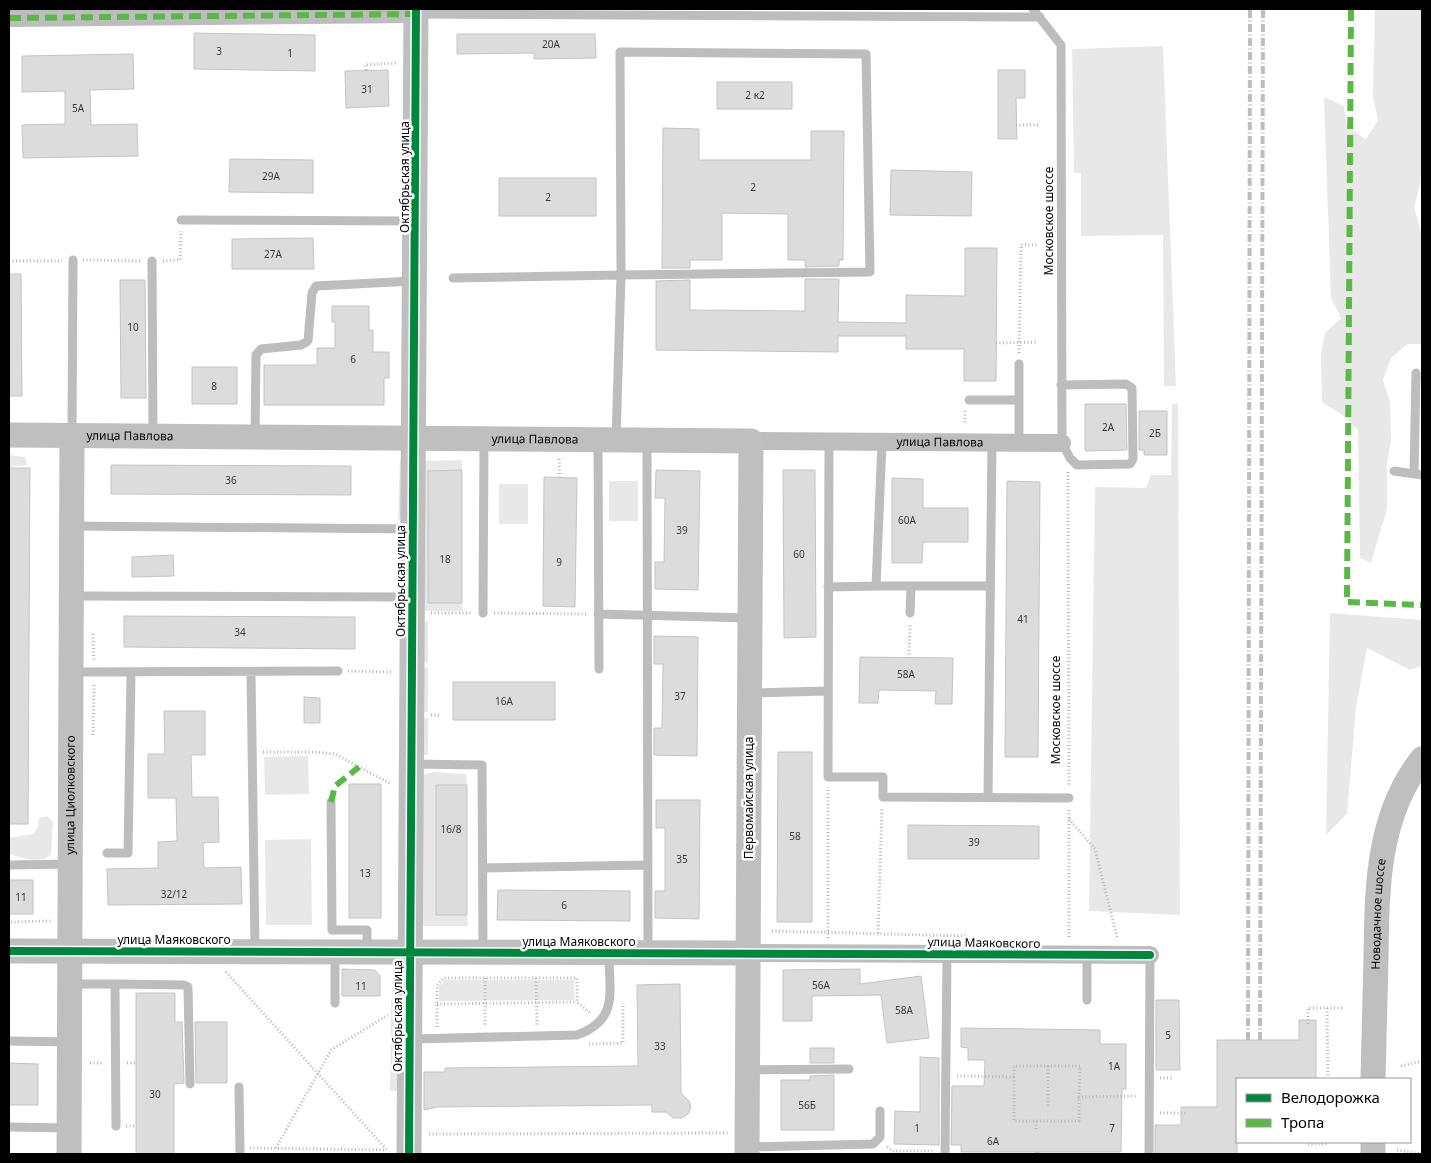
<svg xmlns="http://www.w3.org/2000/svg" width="1431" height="1163" font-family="'Noto Sans',sans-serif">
	<rect width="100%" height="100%" fill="#fff"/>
	<path fill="#e8e8e8" d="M1375 9H1422V162L1420 185 1414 207 1422 236V344H1408L1391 358 1383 380 1390 402 1391 441 1387 463V509L1371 563 1360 558 1358 430 1341 414 1322 402 1321 355 1325 333 1341 318 1331 298 1324 97 1344 106 1347 128 1366 139 1378 120 1373 97Z
		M1163 46 1176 386H1164L1163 235 1081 236V173H1074L1072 49Z
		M1178 403 1180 915 1089 911 1095 487 1146 488 1151 475H1171L1172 404Z
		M9 455 25 457 27 465 9 467Z
		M400 460H404L402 515 398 522Z
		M462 460V470L428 471V602L462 603 463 611H420L423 461Z
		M609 481H638V521H609Z
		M499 484H528V524H499Z
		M1330 613 1422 620V666L1410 670 1367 648 1356 707 1347 814 1326 835Z
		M428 619V663L422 661 421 632Z
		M428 667V712H421L423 668Z
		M428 718V754L422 756 420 719Z
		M308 756 309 794 265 795 264 757Z
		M434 772 466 774 467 785H436V914L467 915 468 926H418L422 775Z
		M47 816 53 821 51 855C39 864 23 858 9 854V838L33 834 38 827 39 818Z
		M311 839 312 925H266L265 840Z
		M445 980H574V1000L439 1001V986Z
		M391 1000 401 1007V1091H390Z"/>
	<path fill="#dcdcdc" stroke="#c4c4c4" d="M194 33 315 35V71L194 69Z
		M457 34H595L596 58 534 59V53L457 54Z
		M133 54 134 89 90 90 91 125 137 124 138 156 23 158 22 125 65 124V91L22 92V56Z
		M388 70 389 106 346 108 345 71Z
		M998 70H1025V98H1016L1017 139H998Z
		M717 82H792V109H717Z
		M663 128 699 129V160H811V131H844L843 260H839V266L805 267V260H788V214L722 213V260H690V268H662Z
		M230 159 313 160V193L229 192Z
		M891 170 972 172 971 216 890 215Z
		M499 178H596V216H499Z
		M313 238 314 269H232V239Z
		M965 248H997L996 381H964V349H906V336H838V352L656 350V281L690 280V310L805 311V279H839L838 322 906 323V295L965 296Z
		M9 274H21L22 396H9Z
		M120 280H145L146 398H121Z
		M332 306H369V330H373V352H389V378H384V405H264V365H317V348H335V322H332Z
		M192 367H237V404H192Z
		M1085 404H1126L1127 450 1085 451Z
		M1139 411H1167V455H1144V450H1139Z
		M111 465 351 466V495L111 494Z
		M9 468H30L28 824H9Z
		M462 470V603H428V471Z
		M656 470 700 471 698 590 655 589V562H664L665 498H655Z
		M783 470H815L816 637 784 638Z
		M544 477 577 478 575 607 543 606Z
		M892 478 923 479V508H968V542H923L922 563H892Z
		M1007 481 1040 482 1038 757H1005Z
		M173 555 174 576 132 577V557Z
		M124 616 355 617V649L124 647Z
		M654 636 698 637 697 756 654 755V728H662L663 664H654Z
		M860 657 953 658 952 704H935L936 691 879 690 878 703H859Z
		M453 682H555V720H453Z
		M304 697 320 698V723H304Z
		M164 711H205V755H191L192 797H218L219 842 203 843 204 868 241 867 242 904 108 905 107 869 158 868V842L177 841 176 798H148V754H165Z
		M778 752H812V922H777Z
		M349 784H381V918H349Z
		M436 785H467V915H436Z
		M656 800H700L699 919 655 918V891H665V828H656Z
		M908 825 1039 826V859H908Z
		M9 880H33V914H9Z
		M498 890 630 891V921L497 920Z
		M342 969 375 970 380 976V996H342Z
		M860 969V984L921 976 929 1038 887 1043 881 995 812 996V1021H783V970Z
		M680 984 681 1093 689 1101 691 1107 688 1114 682 1118H673L666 1112H652V1105L437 1107 424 1110V1072H445V1068L638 1066 637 985Z
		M136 993H175V1022H182L184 1083 174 1084V1154H136Z
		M1156 1000H1179L1180 1070H1156Z
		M1299 1020H1316V1079H1237V1154H1155V1125H1181V1107H1217V1040H1299Z
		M195 1022H227V1083H196Z
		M961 1028 1100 1030V1044H1126V1089H1122L1121 1152H961V1145H951L952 1086H984L985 1060H968V1048L961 1047Z
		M810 1048H834V1063H810Z
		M920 1057 939 1058V1145L894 1144 895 1111 920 1112Z
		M9 1063 38 1064V1105H9Z
		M834 1075V1130H781V1080H810V1076Z"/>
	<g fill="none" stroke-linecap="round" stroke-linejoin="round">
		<path stroke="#b8b8b8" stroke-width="3" stroke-dasharray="1 2.5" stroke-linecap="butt" d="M366 70 365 65 396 63
			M1016 125H1038
			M83 260 142 261
			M9 261H62
			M163 261 180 260 181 231
			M996 343 1038 342
			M1019 353 1021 245H1038
			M965 411V423
			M559 459 560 477
			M1068 472 1069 786
			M431 613H472
			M494 613 587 614
			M93 634 94 660
			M909 658 910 623
			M348 671 392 672
			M431 715H441
			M93 735 94 684
			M263 752H315L335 754 391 784
			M1069 810V939
			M1069 819 1095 849 1117 937
			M11 922 51 921
			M772 931 966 936
			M878 933 882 809
			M828 938V787
			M226 972 387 1150
			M485 978V1026
			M536 978 537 1025
			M437 1004 577 1002
			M1327 1008 1328 1079
			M1308 1024V1008H1344
			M437 1027V985L444 978H577V1002L591 1014
			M589 1044 623 1043V1003
			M90 1063H104
			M127 1063H136
			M1048 1066V1107
			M1401 1066 1422 1061
			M957 1076 1014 1077V1066H1080L1079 1097 1138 1096
			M1014 1077V1121H1079V1097
			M1160 1078H1172
			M1160 1113H1188
			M1036 1121V1130
			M126 1126H136
			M429 1134 728 1133
			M1308 1144H1328V1142
			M887 1147 893 1151H935
			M250 1148 386 1150
			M276 1148 331 1050 388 1015
			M1397 1150 1422 1154
			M1037 1152V1154"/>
		<path stroke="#bdbdbd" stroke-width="9" d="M1033 9 1061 45 1062 443 1070 458 1077 465 1130 464 1133 459 1132 388 1126 384 1061 385
			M418 14 1040 17
			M620 52 866 54 870 272 621 275Z
			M181 220 413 221
			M152 261 153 435
			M453 278 621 275 616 439
			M969 400H1019
			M72 433 73 260
			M255 437 256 355 261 349 301 345 308 341 312 293 316 286 413 281
			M647 441 648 950
			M598 442 599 669
			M829 442 828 777H883V797L1069 798
			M882 442 876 586H989
			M1019 443V364
			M1394 471 1422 475
			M1414 474 1416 373
			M73 526 410 529
			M828 587 876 586
			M73 596 410 597
			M483 613 484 440
			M910 613 911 587
			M598 614 749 618
			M72 672 338 671
			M251 672 255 949
			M752 693 827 691
			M412 764 482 765 483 952
			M988 797 992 442
			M331 802 332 930H367V952
			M107 853H128L131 673
			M9 865 69 864
			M483 868 648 865
			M72 984H115L116 1126
			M115 984 184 985 188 987 190 1084
			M1087 1000V955
			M335 1003V955
			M412 1039 577 1035C619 1020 609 992 609 955
			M9 1041 68 1042
			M749 1070 849 1069
			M239 1087 240 1154
			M9 1127 68 1128
			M748 1147 873 1144 880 1137V1111
			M945 1154 947 954
			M1149 1154 1150 955"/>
		<g stroke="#bdbdbd" stroke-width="18">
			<path d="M9 18 416 14"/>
			<path id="s1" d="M751 441 1062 443"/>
			<path d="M748 953 1150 955"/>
		</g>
		<g stroke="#bfbfbf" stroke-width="25">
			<path id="s2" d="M9 435 751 441 747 1154"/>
			<path d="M9 951 748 953"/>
			<path id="s3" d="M1373 1079C1374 1039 1375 998 1376 958 1377 888 1377 816 1422 759"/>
			<path id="s4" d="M69 1154 72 435"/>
			<path d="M409 1154 416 9"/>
			<path d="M1373 1154V1142"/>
		</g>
		<path stroke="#bdbdbd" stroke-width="4" stroke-dasharray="8 2.5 1 2.5" stroke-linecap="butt" d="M1248 1040 1250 9
			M1260 1040 1263 9
			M1248 1153V1154
			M1259 1154V1153"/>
		<path stroke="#58b947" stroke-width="6" stroke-dasharray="12 6" stroke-linecap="butt" d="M1351 9 1347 602 1422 605
			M9 18 416 14
			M331 802 335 786 359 767"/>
		<g stroke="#fff" stroke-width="11">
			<path id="cycleway" d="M9 951 1150 955
				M409 1154 416 9"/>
		</g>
		<use href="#cycleway" stroke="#00873e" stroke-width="8"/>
	</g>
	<g text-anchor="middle" stroke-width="5" stroke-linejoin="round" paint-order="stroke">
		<g font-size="10" fill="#373737">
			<text x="551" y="48">20А</text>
			<text x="219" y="55">3</text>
			<text x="290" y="57">1</text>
			<text x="367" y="93">31</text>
			<text x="755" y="99">2 к2</text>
			<text x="78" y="112">5А</text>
			<text x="271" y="180">29А</text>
			<text x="753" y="191">2</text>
			<text x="548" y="201">2</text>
			<text x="273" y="258">27А</text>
			<text x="133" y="331">10</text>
			<text x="353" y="363">6</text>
			<text x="214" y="390">8</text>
			<text x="1108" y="431">2А</text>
			<text x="1155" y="437">2Б</text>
			<text x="231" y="484">36</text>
			<text x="907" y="524">60А</text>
			<text x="682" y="534">39</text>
			<text x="799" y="558">60</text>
			<text x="445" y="563">18</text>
			<text x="559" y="566">9</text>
			<text x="1023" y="623">41</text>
			<text x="240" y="636">34</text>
			<text x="906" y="678">58А</text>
			<text x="680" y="700">37</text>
			<text x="504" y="705">16А</text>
			<text x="451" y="833">16/8</text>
			<text x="795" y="840">58</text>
			<text x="974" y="846">39</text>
			<text x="682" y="863">35</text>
			<text x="365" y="877">13</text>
			<text x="174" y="898">32/12</text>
			<text x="21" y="901">11</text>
			<text x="564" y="909">6</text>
			<text x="821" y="989">56А</text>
			<text x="361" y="990">11</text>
			<text x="904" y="1014">58А</text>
			<text x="1168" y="1039">5</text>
			<text x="660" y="1050">33</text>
			<text x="1114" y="1070">1А</text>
			<text x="155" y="1098">30</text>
			<text x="807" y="1109">56Б</text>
			<text x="917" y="1132">1</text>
			<text x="1112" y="1132">7</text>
			<text x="993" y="1145">6А</text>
		</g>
		<g font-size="12" fill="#000" stroke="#fff">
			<text transform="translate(405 177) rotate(-90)" y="4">Октябрьская улица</text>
			<text transform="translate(1049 221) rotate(-90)" y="4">Московское шоссе</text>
			<text dy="4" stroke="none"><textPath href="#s2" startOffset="121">улица Павлова</textPath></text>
			<text dy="4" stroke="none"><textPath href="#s2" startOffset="526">улица Павлова</textPath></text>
			<text dy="4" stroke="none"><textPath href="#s1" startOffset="189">улица Павлова</textPath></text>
			<text transform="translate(401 581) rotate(-90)" y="4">Октябрьская улица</text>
			<text transform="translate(1056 710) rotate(-90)" y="4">Московское шоссе</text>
			<text dy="4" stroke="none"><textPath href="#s4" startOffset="359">улица Циолковского</textPath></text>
			<text transform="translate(749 798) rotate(-90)" y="4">Первомайская улица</text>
			<text dy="4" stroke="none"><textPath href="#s3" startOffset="165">Новодачное шоссе</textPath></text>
			<text x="174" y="944">улица Маяковского</text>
			<text x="579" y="946">улица Маяковского</text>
			<text transform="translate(984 943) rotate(1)" y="4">улица Маяковского</text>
			<text transform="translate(398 1016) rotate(-90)" y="4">Октябрьская улица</text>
		</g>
	</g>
	<rect width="1431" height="1163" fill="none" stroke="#000000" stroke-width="20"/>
	<rect x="1236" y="1078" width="175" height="65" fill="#ffffff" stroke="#999999"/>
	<rect x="1246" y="1094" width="25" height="8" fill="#00873e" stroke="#999999"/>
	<text x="1281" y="1103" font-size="15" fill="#000000">Велодорожка</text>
	<rect x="1246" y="1119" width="25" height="8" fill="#58b947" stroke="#999999"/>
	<text x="1281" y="1128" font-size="15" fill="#000000">Тропа</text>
</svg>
